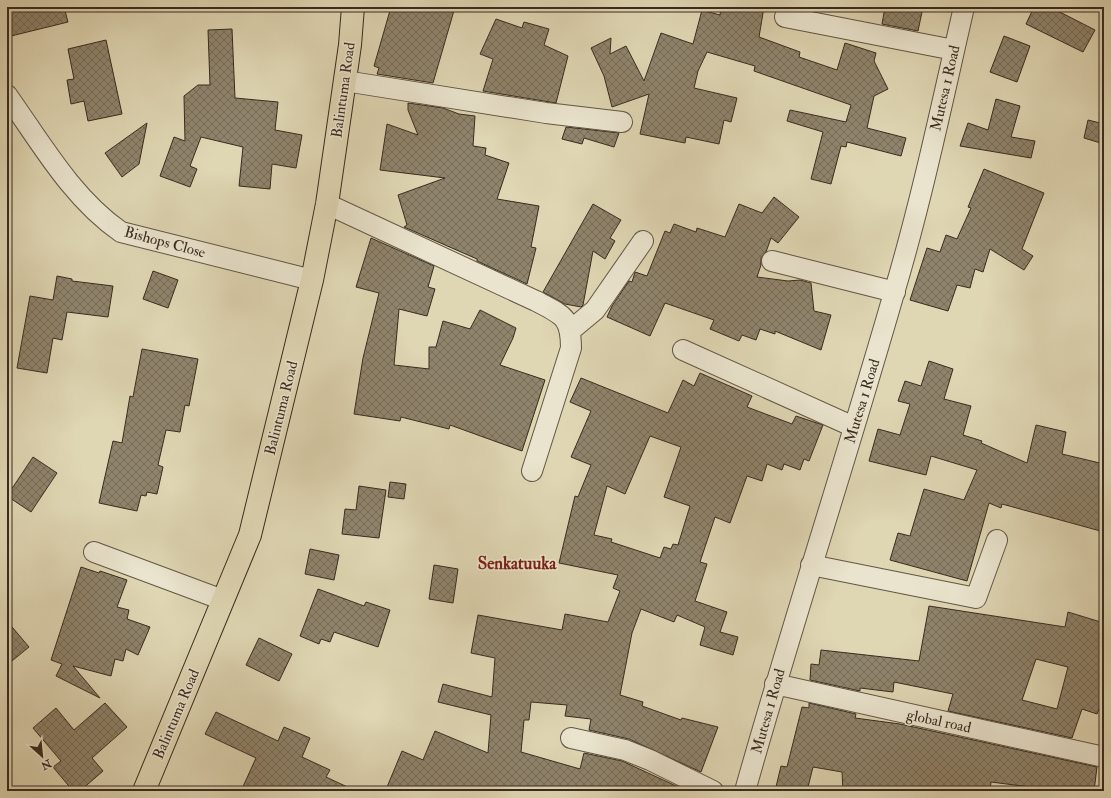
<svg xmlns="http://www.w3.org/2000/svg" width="1111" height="798" font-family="'IM FELL Double Pica',serif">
	<defs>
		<pattern id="building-cross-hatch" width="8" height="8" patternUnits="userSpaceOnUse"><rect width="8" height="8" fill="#8f846c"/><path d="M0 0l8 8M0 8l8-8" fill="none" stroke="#766c58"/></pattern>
	</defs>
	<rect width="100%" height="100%" fill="#dfd6b3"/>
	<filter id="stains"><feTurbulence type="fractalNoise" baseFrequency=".005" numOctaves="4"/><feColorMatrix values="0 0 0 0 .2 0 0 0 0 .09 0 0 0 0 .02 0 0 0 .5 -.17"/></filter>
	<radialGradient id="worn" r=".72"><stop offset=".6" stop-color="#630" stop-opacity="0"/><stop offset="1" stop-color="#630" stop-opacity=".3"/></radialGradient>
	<path fill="url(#building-cross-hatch)" stroke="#392b20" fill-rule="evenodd" d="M7 7H64L68 22 7 37Z
		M391 7H455L433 83 377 74 379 68 374 66Z
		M721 7H764L759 37 800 52 799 57 837 70 845 43 876 53 874 61 888 89 874 96 867 128 906 138 901 156 847 142 846 147 841 146 831 184 811 179 823 132 787 121 790 110 846 122 851 105 754 71 755 66 707 52 698 71 694 88 737 98 731 122 724 120 719 144 686 137 685 143 640 134 649 94 612 107 604 76 591 48 611 38 610 54 626 46 644 81 661 33 693 44 702 10 720 15Z
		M885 7H923L918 31 882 24Z
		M1034 7H1050L1095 30 1083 52 1026 24Z
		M496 19 522 28 524 22 549 29 544 45 568 56 556 103 483 91 493 59 480 54Z
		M232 29 235 98 278 102 275 130 302 135 296 168 272 164 270 189 239 186 243 147 201 137 190 166 197 169 190 187 160 176 174 137 185 141 184 96 198 85H210L208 30Z
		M1004 36 1030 46 1017 82 990 72Z
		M106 40 122 114 88 121 84 101 71 104 67 80 74 79 68 49Z
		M996 99 1020 106 1011 137 1035 141 1031 158 960 146 968 123 988 130Z
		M408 103 443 108 459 114 475 116 473 146 486 148 485 155 509 163 497 199 539 206 531 247 536 248 527 284 477 261V259L404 227 407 225 398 195 445 178 380 170 387 124 418 135 408 110Z
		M1088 120 1104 124V144L1084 138Z
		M147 123 139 164 122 177 105 153Z
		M566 127 619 133 614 147 584 138 582 144 562 139Z
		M984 169 1044 193 1022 249 1033 256 1024 270 990 249 983 272 975 269 970 288 957 285 948 311 910 300 927 248 940 252 946 235 957 239 971 208 968 207Z
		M774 197 799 217 778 243 771 238 766 252 761 258V265L757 277 788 281 800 280 811 283 814 311 831 315 821 350 775 331V334L760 329 756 340 742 335 739 341 710 329 714 320 665 303 650 336 607 317 612 306 629 281 632 282 635 272 647 276 665 231 670 233 674 224 696 232 697 228 725 237 739 204 762 213Z
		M593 204 621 220 610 238 615 241 605 259 593 251 583 305 581 307 565 304 543 292Z
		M371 238 434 266 428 287 435 289 427 316 399 309 394 365 429 369V347H436L443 321 470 329 480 310 516 328 513 338 500 365 545 380 522 451 450 425 449 429 401 417 400 421 354 414 363 358 379 293 356 287Z
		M153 271 178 280 168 308 143 299Z
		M57 276 72 279V281L113 286 108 317 67 312 62 340 53 338 47 373 17 368 30 296 53 300Z
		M142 349 198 359 189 406 185 405 180 432 166 430 158 465 163 467 157 494 147 492 146 496 141 495 137 511 99 503 113 441 122 443 130 396 133 397Z
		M929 361 953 369 944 399 971 406 963 435 982 441 981 443 1027 463 1036 425 1066 432 1062 454 1104 464V532L1002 504 1001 508 989 503 967 581 890 560 898 533 910 536 924 489 964 500 977 470 931 456 926 475 869 461 878 429 900 435 910 404 898 401 905 381 921 386Z
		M700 373 752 396 747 407 792 424 796 416 823 425 809 461 804 459 800 470 784 464 782 470 767 464 762 481 747 476 730 523 715 517 700 562 707 564 695 601 727 612 720 632 738 637 733 655 700 645 705 627 677 615 674 622 641 609 632 633 620 695 643 702 642 706 681 720 682 718 718 727 701 772 629 739 589 730 591 719 565 716 567 705 531 702 529 720H524L521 752 580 769 584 753 622 761 687 791H396L387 787 402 751 423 760 435 731 488 753 491 715 438 702 443 684 492 697 495 658 471 653 478 615 562 630 565 614 608 622 620 591 613 588 618 575 559 563 575 496 578 497 591 465 571 457 591 411 570 402 581 378 668 413 683 380 694 386ZM650 436 681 447 664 497 690 506 678 545 673 544 671 549 664 547 660 558 611 542 612 539 594 535 607 486 625 494Z
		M33 457 57 473 31 512 7 496Z
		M390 482 406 484 404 499 388 497Z
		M359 486 386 490 379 538 342 534 345 509 356 510Z
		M310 549 339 555 334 580 305 574Z
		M434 565 458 569 453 603 429 599Z
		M81 567 99 573 100 571 127 580 117 607 129 610 127 619 150 627 138 655 126 649 123 661 115 659 111 676 73 666 100 698 56 676 62 664 51 660Z
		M318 589 364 606 366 602 390 610 378 647 334 632 330 642 321 639 319 644 300 636Z
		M929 606 1065 627 1068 612 1104 623V697L1097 714 1082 709 1072 738 948 711 953 694 894 682 893 692 860 688V691L810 680 811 664 819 665 821 650 919 661ZM1036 659 1068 667 1057 709 1022 700Z
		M7 621 29 647 7 665Z
		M259 638 292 654 279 681 246 665Z
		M105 703 127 727 92 758 103 771 80 791H73L53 767 61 761 33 728 56 708 74 730Z
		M809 703 856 714 855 718 900 724 1097 767 1094 791H1029L1030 787 991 782 990 791H843L842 772 813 767 807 791H775L781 766 787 767 802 707 809 708Z
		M216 712 278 741 284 727 310 738 302 757 330 770 326 777 356 791H284L273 786 270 791H241L256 758 205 734Z"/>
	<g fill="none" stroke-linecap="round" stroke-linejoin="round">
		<g stroke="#625645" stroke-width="22">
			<path id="minor" d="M785 17 954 50
				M345 81 546 113 622 122
				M7 95C41 143 72 198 121 232L312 280
				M327 204 536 301C563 315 571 317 571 348L532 471
				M772 261 895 292
				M571 330 595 310 643 241
				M683 350 854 427
				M94 552 223 600
				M811 565 976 598 997 540
				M775 684 1104 757
				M571 738 625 750 650 760 713 791
				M745 791C792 624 846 460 894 293 922 199 942 103 964 7"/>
		</g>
		<g stroke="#392b20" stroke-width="24">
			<path id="major" d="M144 791 250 535 312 280 327 204 350 45 353 7"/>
		</g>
		<use href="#minor" stroke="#eae4ce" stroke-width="20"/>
		<use href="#major" stroke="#dfd6b3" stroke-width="22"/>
	</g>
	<g text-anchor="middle" stroke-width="3" stroke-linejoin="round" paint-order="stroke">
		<g font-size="15" fill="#392b20" stroke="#eae4ce">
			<text transform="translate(945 88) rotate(-77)" y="5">Mutesa 1 Road</text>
			<text transform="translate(343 90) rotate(-82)" y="5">Balintuma Road</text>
			<text transform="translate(165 242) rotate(15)" y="5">Bishops Close</text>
			<text transform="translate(862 401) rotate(-73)" y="5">Mutesa 1 Road</text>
			<text transform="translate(281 408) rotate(-76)" y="5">Balintuma Road</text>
			<text transform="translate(768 711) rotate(-74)" y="5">Mutesa 1 Road</text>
			<text transform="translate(176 714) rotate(-67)" y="5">Balintuma Road</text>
			<text transform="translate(939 721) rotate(12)" y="5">global road</text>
		</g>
		<g font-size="17" font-weight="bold" fill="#7a1f14" stroke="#eae4ce">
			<text x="517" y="569">Senkatuuka</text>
		</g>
	</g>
	<rect width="1111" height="798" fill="none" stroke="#dfd6b3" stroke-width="24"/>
	<rect x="8" y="8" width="1095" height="782" fill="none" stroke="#392b20" stroke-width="2"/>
	<rect x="12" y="12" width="1087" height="774" fill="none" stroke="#392b20"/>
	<g transform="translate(42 756) rotate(153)" stroke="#eae4ce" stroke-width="3" paint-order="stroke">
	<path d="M0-3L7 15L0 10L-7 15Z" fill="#392b20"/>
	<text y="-6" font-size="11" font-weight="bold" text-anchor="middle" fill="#392b20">N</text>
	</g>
	<rect width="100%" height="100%" filter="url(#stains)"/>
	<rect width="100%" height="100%" fill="url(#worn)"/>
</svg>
